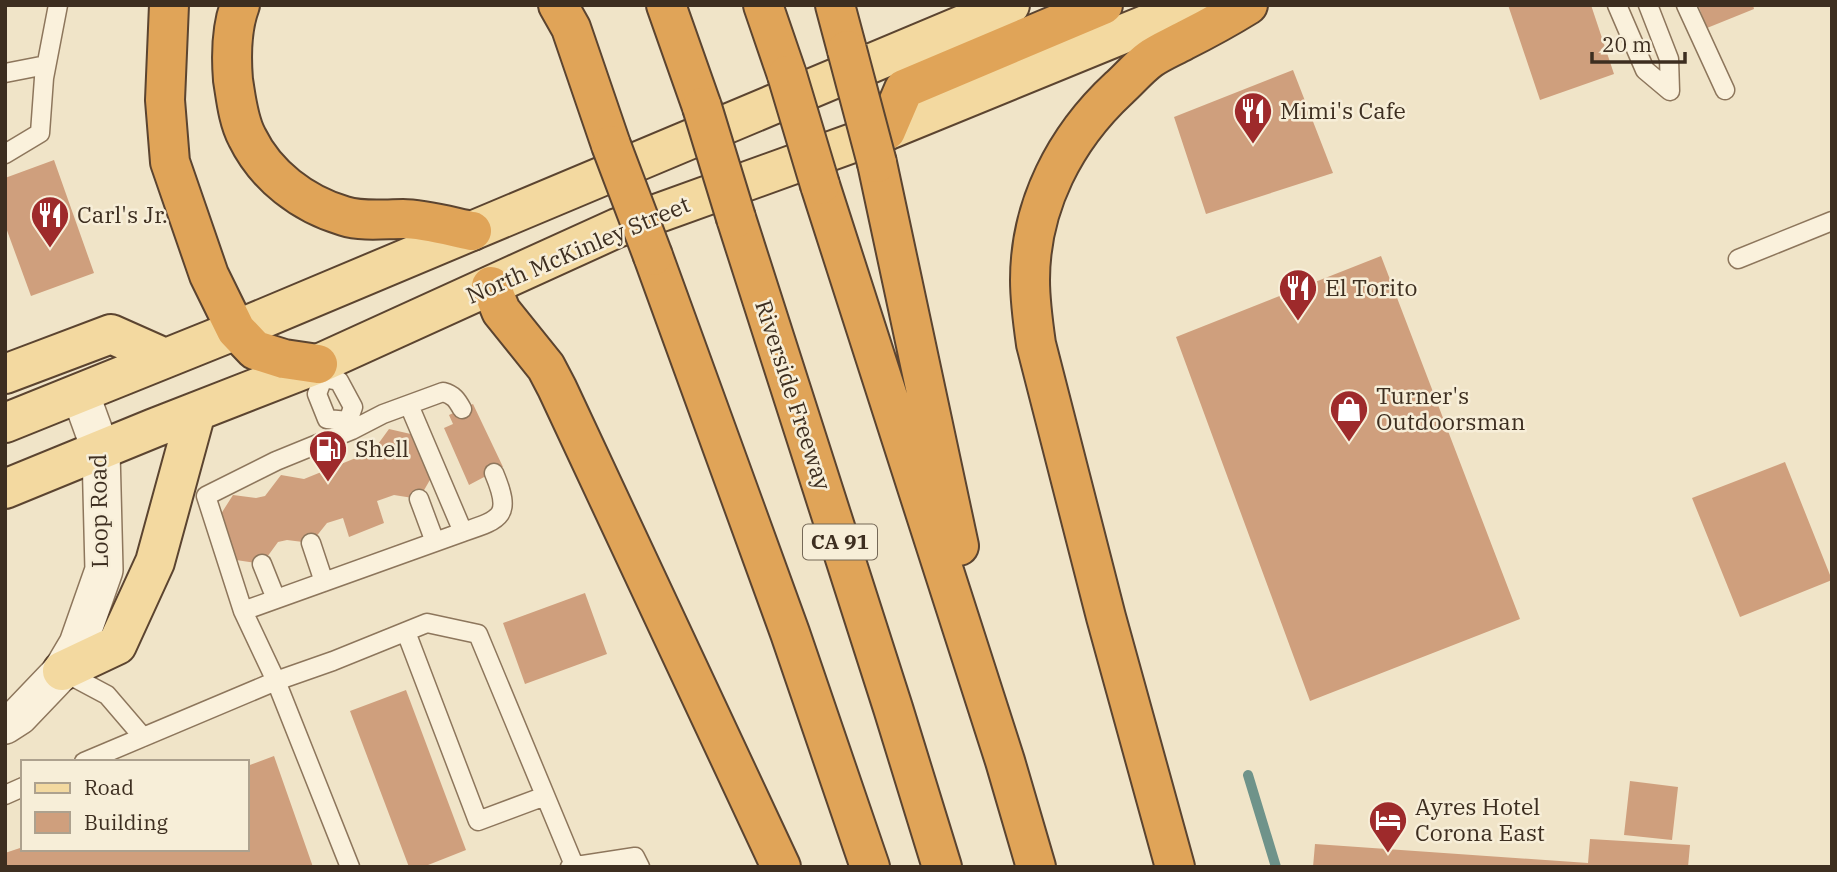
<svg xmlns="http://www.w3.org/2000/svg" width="1837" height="872" font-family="'IBM Plex Serif',serif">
	<rect width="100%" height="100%" fill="#f0e4c8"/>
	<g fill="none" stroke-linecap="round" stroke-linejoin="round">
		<path stroke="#6f938a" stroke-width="10" d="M1248 775 1276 867"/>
	</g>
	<path fill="#cf9f7d" d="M1508 5H1591L1614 74 1540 100Z
		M1698 5H1753L1754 9 1707 28Z
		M1293 70 1333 173 1206 214 1174 117Z
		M54 160 94 273 31 296 5 225V178Z
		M1381 256 1520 619 1310 701 1176 337Z
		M473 404 503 467 469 485 444 428 453 424 449 415Z
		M389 429 415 435 431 478 419 499 394 495 377 501 384 523 349 537 343 518 327 523 311 543 287 540 278 542 262 564 236 560 219 517 233 495 256 498 265 496 281 475 304 479 373 451Z
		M1785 462 1832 580 1740 617 1692 498Z
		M585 593 607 654 525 684 503 623Z
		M406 690 466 850 423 867H409L350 711Z
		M274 756 313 867H5V853L23 847V849H247V766Z
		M1630 781 1678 787 1672 840 1624 835Z
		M1590 839 1690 845 1688 867H1313L1315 844 1588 863Z"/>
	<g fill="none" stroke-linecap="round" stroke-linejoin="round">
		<g stroke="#8d765c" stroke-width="21">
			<path id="lane" d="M1617 5 1645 70 1670 91 1669 59 1648 5
				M1686 5 1725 90
				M5 73 46 65
				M5 154 40 133 44 78 58 5
				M1738 259 1832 221
				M318 364 323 378 317 394 327 419 348 421
				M323 378 339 381 353 407 348 421 352 430
				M462 409C457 400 454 395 443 392L383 414 352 430 276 461 206 496 243 611 276 681 333 661 427 623 478 634 574 865
				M419 499 435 542
				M463 532C502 519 512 516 494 473
				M311 543 324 582
				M262 564 276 599
				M243 611 463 532 409 405
				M406 632 478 821 545 796
				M62 671 107 695 143 737
				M84 762 276 681 350 867
				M5 795 23 787
				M570 867 635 857 640 867"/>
		</g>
		<g stroke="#8d765c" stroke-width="40">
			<path id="street" d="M5 725 19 716 62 671 78 644 104 570 101 451 80 393"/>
		</g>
		<g stroke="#5b4430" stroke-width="42">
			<path id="primary" d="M5 374 111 334 165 358
				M5 423 236 330 1010 5
				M5 489 154 428 318 364 617 228 886 131 1194 5
				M62 671 117 645 155 562 196 412"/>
		</g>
		<g stroke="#5b4430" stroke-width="42">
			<path id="highway" d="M169 5 165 100 170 162 209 275 236 330 255 350 284 359 318 364
				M240 5C231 29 231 55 233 80 236 98 238 120 247 137 266 176 303 204 344 216 363 222 384 219 403 219 423 219 452 227 472 231
				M558 5 571 28 611 145
				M666 5 702 107
				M763 5 787 75
				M835 5 847 50
				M886 131 904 89 1103 5
				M877 163 959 546
				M820 185 1005 761 1036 867
				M736 218 893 708 942 867
				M653 256 790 633 870 867
				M491 286 501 311 546 367 557 388 781 867
				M1175 867 1106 617 1036 344C1033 323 1030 302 1030 280 1030 206 1065 138 1119 88 1129 79 1139 67 1150 59 1160 52 1172 47 1183 41 1205 30 1227 18 1248 5"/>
		</g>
		<use href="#lane" stroke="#faf1dc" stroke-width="18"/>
		<use href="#street" stroke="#faf1dc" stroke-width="37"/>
		<use href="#primary" stroke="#f3d9a0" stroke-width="38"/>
		<use href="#highway" stroke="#e0a458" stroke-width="38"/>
		<g stroke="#5b4430" stroke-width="42" stroke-linecap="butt">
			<path id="highway-bridge" d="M847 50 877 163
				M787 75 820 185
				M702 107 736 218
				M611 145 653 256"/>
		</g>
		<use href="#highway-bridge" stroke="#e0a458" stroke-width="38"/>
	</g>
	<defs>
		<g id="restaurant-pin" transform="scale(2.0125)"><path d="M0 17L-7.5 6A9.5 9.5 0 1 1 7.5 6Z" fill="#9e2a2b" stroke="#f7eed8"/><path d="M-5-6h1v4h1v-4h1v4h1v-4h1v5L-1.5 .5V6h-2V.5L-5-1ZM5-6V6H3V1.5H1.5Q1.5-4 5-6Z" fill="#fff"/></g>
		<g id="shop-pin" transform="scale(2.0125)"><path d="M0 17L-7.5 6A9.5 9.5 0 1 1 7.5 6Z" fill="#9e2a2b" stroke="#f7eed8"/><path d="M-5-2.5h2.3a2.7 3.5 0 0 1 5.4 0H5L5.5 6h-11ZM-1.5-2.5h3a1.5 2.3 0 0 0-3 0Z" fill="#fff"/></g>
		<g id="fuel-pin" transform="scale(2.0125)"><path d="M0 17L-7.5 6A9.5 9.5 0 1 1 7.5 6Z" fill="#9e2a2b" stroke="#f7eed8"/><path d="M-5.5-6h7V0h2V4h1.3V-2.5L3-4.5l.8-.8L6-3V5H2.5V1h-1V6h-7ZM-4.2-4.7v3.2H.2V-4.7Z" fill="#fff"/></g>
		<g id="hotel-pin" transform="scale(2.0125)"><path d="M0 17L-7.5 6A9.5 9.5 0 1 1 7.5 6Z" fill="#9e2a2b" stroke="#f7eed8"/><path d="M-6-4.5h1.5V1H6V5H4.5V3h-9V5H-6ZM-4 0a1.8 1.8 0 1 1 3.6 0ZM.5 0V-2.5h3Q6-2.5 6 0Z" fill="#fff"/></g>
	</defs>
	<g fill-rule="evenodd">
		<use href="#restaurant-pin" x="1253" y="111"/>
		<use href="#restaurant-pin" x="50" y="215"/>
		<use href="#restaurant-pin" x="1298" y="288"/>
		<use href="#shop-pin" x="1349" y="409"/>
		<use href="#fuel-pin" x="328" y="449"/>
		<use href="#hotel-pin" x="1388" y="820"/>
	</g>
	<g text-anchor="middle" stroke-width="5" stroke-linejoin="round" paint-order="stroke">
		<rect fill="#f7eed8" stroke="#756857" stroke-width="2" x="803" y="524.5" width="74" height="35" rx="5"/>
		<g font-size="21" font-weight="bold" fill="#3d2e20">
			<text x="840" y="549">CA 91</text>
		</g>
		<g font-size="23" fill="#3d2e20" stroke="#f7eed8" text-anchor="start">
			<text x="1280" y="119">Mimi's Cafe</text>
			<text x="77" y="223">Carl's Jr.</text>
			<text x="1325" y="296">El Torito</text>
			<text x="1376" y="404">Turner's<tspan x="1376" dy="26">Outdoorsman</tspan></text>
			<text x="355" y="457">Shell</text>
			<text x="1415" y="815">Ayres Hotel<tspan x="1415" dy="26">Corona East</tspan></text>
		</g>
		<g font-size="23" fill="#3d2e20" stroke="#f7eed8">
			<text transform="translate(578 250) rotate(-23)" y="8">North McKinley Street</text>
			<text transform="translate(793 395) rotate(72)" y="8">Riverside Freeway</text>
			<text transform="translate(99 511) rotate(-91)" y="8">Loop Road</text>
		</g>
	</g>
	<rect width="1837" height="872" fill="none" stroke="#3d2e20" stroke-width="14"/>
	<rect x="21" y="760" width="228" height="91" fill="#f7eed8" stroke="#ada18e" stroke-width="2"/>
	<rect x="35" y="783" width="35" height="10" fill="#f3d9a0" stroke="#ada18e" stroke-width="2"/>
	<text x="84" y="795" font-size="21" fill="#3d2e20">Road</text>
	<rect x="35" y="812" width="35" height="21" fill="#cf9f7d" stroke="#ada18e" stroke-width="2"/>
	<text x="84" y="830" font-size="21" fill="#3d2e20">Building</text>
	<path d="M1592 52v10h93v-10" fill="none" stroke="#3d2e20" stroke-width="3.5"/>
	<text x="1602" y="52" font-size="21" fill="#3d2e20" stroke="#f7eed8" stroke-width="5" paint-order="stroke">20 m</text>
</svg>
